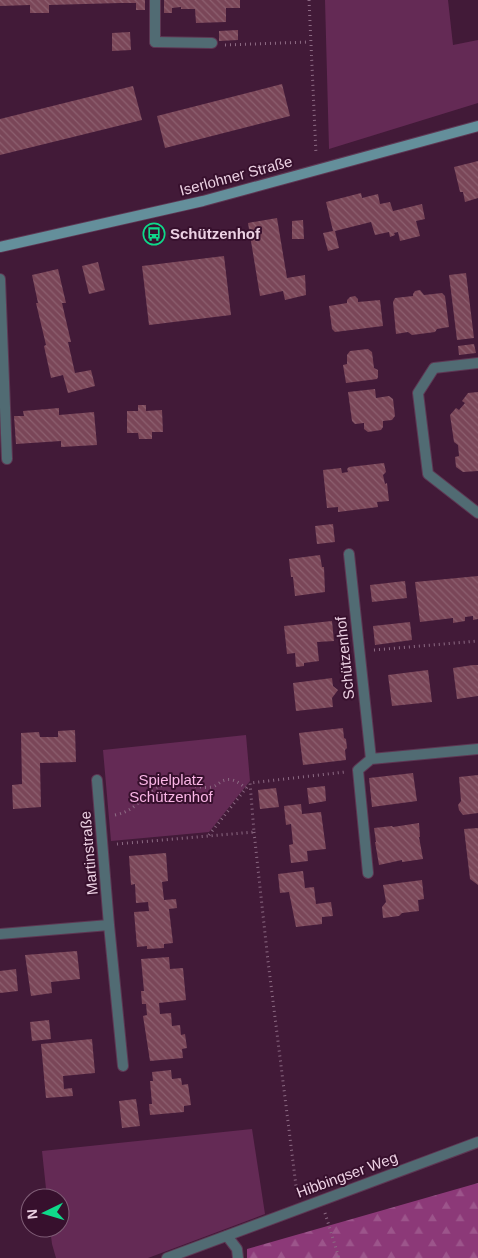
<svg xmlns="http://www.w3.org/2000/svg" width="478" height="1258" font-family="Helvetica,sans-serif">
	<defs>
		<pattern id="forest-firs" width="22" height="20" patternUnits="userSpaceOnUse" patternTransform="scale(1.25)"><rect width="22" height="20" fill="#8c3978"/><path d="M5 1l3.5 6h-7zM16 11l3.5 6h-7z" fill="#9c558b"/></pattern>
		<pattern id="building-back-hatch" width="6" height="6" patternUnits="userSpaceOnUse" patternTransform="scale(1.25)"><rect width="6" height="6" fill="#7a4658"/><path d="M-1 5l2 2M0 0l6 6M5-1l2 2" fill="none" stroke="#8d6070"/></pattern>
	</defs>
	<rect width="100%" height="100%" fill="#421a38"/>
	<path fill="#642a55" d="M325 0H448L453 45 478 40V103L329 149Z
		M246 735 250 781 209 832 111 841 103 750Z
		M252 1129 265 1214 148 1258H56L52 1244 50 1228H60V1198H47L42 1151Z"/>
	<path fill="url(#forest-firs)" d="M478 1183V1258H247V1249Z"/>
	<path fill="url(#building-back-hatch)" d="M0 0H145V10H136V3H120L49 5V13H30V5L0 6Z
		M164 0H240V8H226V22L196 23 195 9H181V7L172 8V13H164Z
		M238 30V40L219 41V31Z
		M130 32 131 50 112 51V33Z
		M282 84 290 116 165 148 157 116Z
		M133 86 142 120 0 155V119Z
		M478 161V198L465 202 463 192H460L454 167Z
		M361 193 362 198 378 194 380 204 390 202 393 211 422 204 425 219 416 221 420 236 400 241 398 232 394 233 395 235 390 237 389 232 375 235 371 222 335 231 339 248 328 251 323 233 333 231 326 202Z
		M277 218 287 278 305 275 306 295 285 300 283 291 260 296 248 223Z
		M303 220 304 239H292V221Z
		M224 256 231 315 149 325 142 266Z
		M98 262 105 290 89 294 82 266Z
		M58 269 66 303H62L71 342H68L75 373 91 370 95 386 68 393 63 375 51 378 44 346 46 345 36 303H38L32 275Z
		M466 273 474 338 457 340 449 275Z
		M420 290 424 295 442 293 445 296 449 327 437 329 435 332 412 335 408 332 396 334 393 302 395 298 413 296V294L415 291Z
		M355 296 358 299V302L380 300 383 326 335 332 332 329 329 306 347 303V300L350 297Z
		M474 344 476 353 459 355 458 346Z
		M368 349 372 352 374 368 378 370V377L377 379 346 383 343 365 347 364V355L350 351Z
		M375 389 376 398 389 396 393 399 395 416 392 420 383 421V427L381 430 368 432 364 429V423L355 424 352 421 348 392Z
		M478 392V471L463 472 456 467 455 457 459 456 458 445 454 442 450 415 456 408 459 410 465 403 462 401 468 393Z
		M138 405H146V411L162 410 163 432H152V439H139L138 433H127V411H138Z
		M59 408V415L94 412 97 445 61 447V441L16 444 14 416H24L23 411Z
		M384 463 386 472 383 475 385 484 387 483 389 501 377 502 378 507 338 512V507L327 508 323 470 341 468 342 473 348 472 347 469 349 467Z
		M333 524 335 542 317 544 315 526Z
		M320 555 322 567H324L325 592 295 596 293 577H291L289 559Z
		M478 576V619L473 620V616L465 617V621L453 623V618L420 622 415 582Z
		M405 581 407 598 372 602 370 585Z
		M332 621 334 641 317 642 319 661 304 663V666L296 667 295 653 287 654 284 626Z
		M410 622 412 640 375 645 373 626Z
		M473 665H478V696L457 699 453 668Z
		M428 670 432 702 392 706 388 675Z
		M332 678 333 686 338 690 332 698 333 707 296 711 293 683Z
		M343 728 344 738 346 739 347 748 345 750 346 760 303 765 299 733Z
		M75 730 76 762 40 763 41 807 13 809 12 785 22 784 21 733 39 732 40 737H58V731Z
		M413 773 417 801 372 807 369 778Z
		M478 775V813L463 815 459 810 458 805 461 801 459 777Z
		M325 786 326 801 309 804 307 788Z
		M276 788 279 807 260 809 258 790Z
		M301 804 302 814 321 812 326 849 307 851 308 861 291 863 289 845 293 844 291 824 286 825 284 806Z
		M419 823 420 837H419L423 859 402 862V860L379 865 375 842H376L374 828 392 826 393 827Z
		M478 828V885L470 879 464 829Z
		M166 853 168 881 162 882 164 900 176 899 177 908 169 909 173 943 164 944V948L147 949V946L137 947 134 912 149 911 148 902 136 903 135 884 131 885 129 856Z
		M303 871 305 888 314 887 316 904 331 902 333 916 322 917V924L296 927 289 892 280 893 278 874Z
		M422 880 424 899 418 900 419 911 402 913 399 916 383 918 382 907 386 902 383 885Z
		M77 951 80 979 51 982 52 993 31 996 25 955Z
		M169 957 170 969 183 968 186 1000 159 1003 160 1014 171 1013 172 1026 180 1025 181 1035 185 1034 187 1048 182 1049 183 1058 150 1061 143 1016 147 1015 146 1004H142L141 991H144L141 959Z
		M16 969 18 991 0 993V971Z
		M49 1020 51 1039 32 1041 30 1022Z
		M92 1039 95 1073 63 1076 64 1089 72 1088 73 1096 46 1098 41 1044Z
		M171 1070 172 1079 181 1078 182 1085 188 1084 191 1105 184 1106V1112L150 1115 149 1104H152L150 1081H153L152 1072Z
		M136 1099 140 1126 122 1128 119 1101Z"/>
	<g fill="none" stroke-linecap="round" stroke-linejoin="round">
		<g stroke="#5d3753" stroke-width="12">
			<path id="service" d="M155 42 212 43
				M0 279 7 459
				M227 1236 237 1249 238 1258"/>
		</g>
		<g stroke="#5d3753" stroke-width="12">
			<path id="minor" d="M155 0V42
				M478 363 434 368 418 393 428 474 478 513
				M349 554 371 759 478 749
				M97 780 109 925 123 1066
				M368 873 358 770 371 759
				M0 934 109 925
				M167 1258 478 1142"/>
		</g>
		<g stroke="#5d3753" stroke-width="12">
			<path id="secondary" d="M0 247 203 201 478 126"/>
		</g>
		<path stroke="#8c6a83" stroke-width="3" stroke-dasharray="1 4" stroke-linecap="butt" d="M309 0 316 154
			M225 45 309 42
			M374 650 478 641
			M115 815C140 810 141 793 163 785 180 778 197 790 212 787 216 786 219 783 222 781 232 777 238 782 246 788
			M254 832 268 961 297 1194
			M209 835 247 787
			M117 844 254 832 250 783 345 772
			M325 1213 339 1258"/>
		<use href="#service" stroke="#516b73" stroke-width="10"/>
		<use href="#minor" stroke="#516b73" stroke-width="10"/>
		<use href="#secondary" stroke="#648f9b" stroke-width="10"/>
	</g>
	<defs>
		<g id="bus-ring" transform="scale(1.125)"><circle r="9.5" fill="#37102d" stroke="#0fd98a" stroke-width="1.5"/><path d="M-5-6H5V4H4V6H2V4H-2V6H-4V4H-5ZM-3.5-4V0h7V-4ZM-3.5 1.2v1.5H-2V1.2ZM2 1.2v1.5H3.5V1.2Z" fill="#0fd98a"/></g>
	</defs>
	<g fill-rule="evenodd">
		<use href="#bus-ring" x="154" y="234"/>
	</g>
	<g text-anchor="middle" stroke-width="4" stroke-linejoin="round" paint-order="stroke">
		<g font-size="15" fill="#ecd1e3" stroke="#37102d">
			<text transform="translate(236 176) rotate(-15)" y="5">Iserlohner Straße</text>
			<text transform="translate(345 658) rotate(-96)" y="5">Schützenhof</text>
			<text transform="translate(89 853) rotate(-95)" y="5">Martinstraße</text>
			<text transform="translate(347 1175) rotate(-20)" y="5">Hibbingser Weg</text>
		</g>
		<g font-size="15" font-weight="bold" fill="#ecd1e3" stroke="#37102d" text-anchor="start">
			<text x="170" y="239">Schützenhof</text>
		</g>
		<g font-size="15" fill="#fab6e6" stroke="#37102d">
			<text x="171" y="785">Spielplatz<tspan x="171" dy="17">Schützenhof</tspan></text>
		</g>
	</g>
	<g transform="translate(45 1213) rotate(265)"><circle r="24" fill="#37102d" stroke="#7f5d76"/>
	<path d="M0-4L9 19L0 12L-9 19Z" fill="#0fd98a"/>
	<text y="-8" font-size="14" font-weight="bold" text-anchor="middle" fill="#ecd1e3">N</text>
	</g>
</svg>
